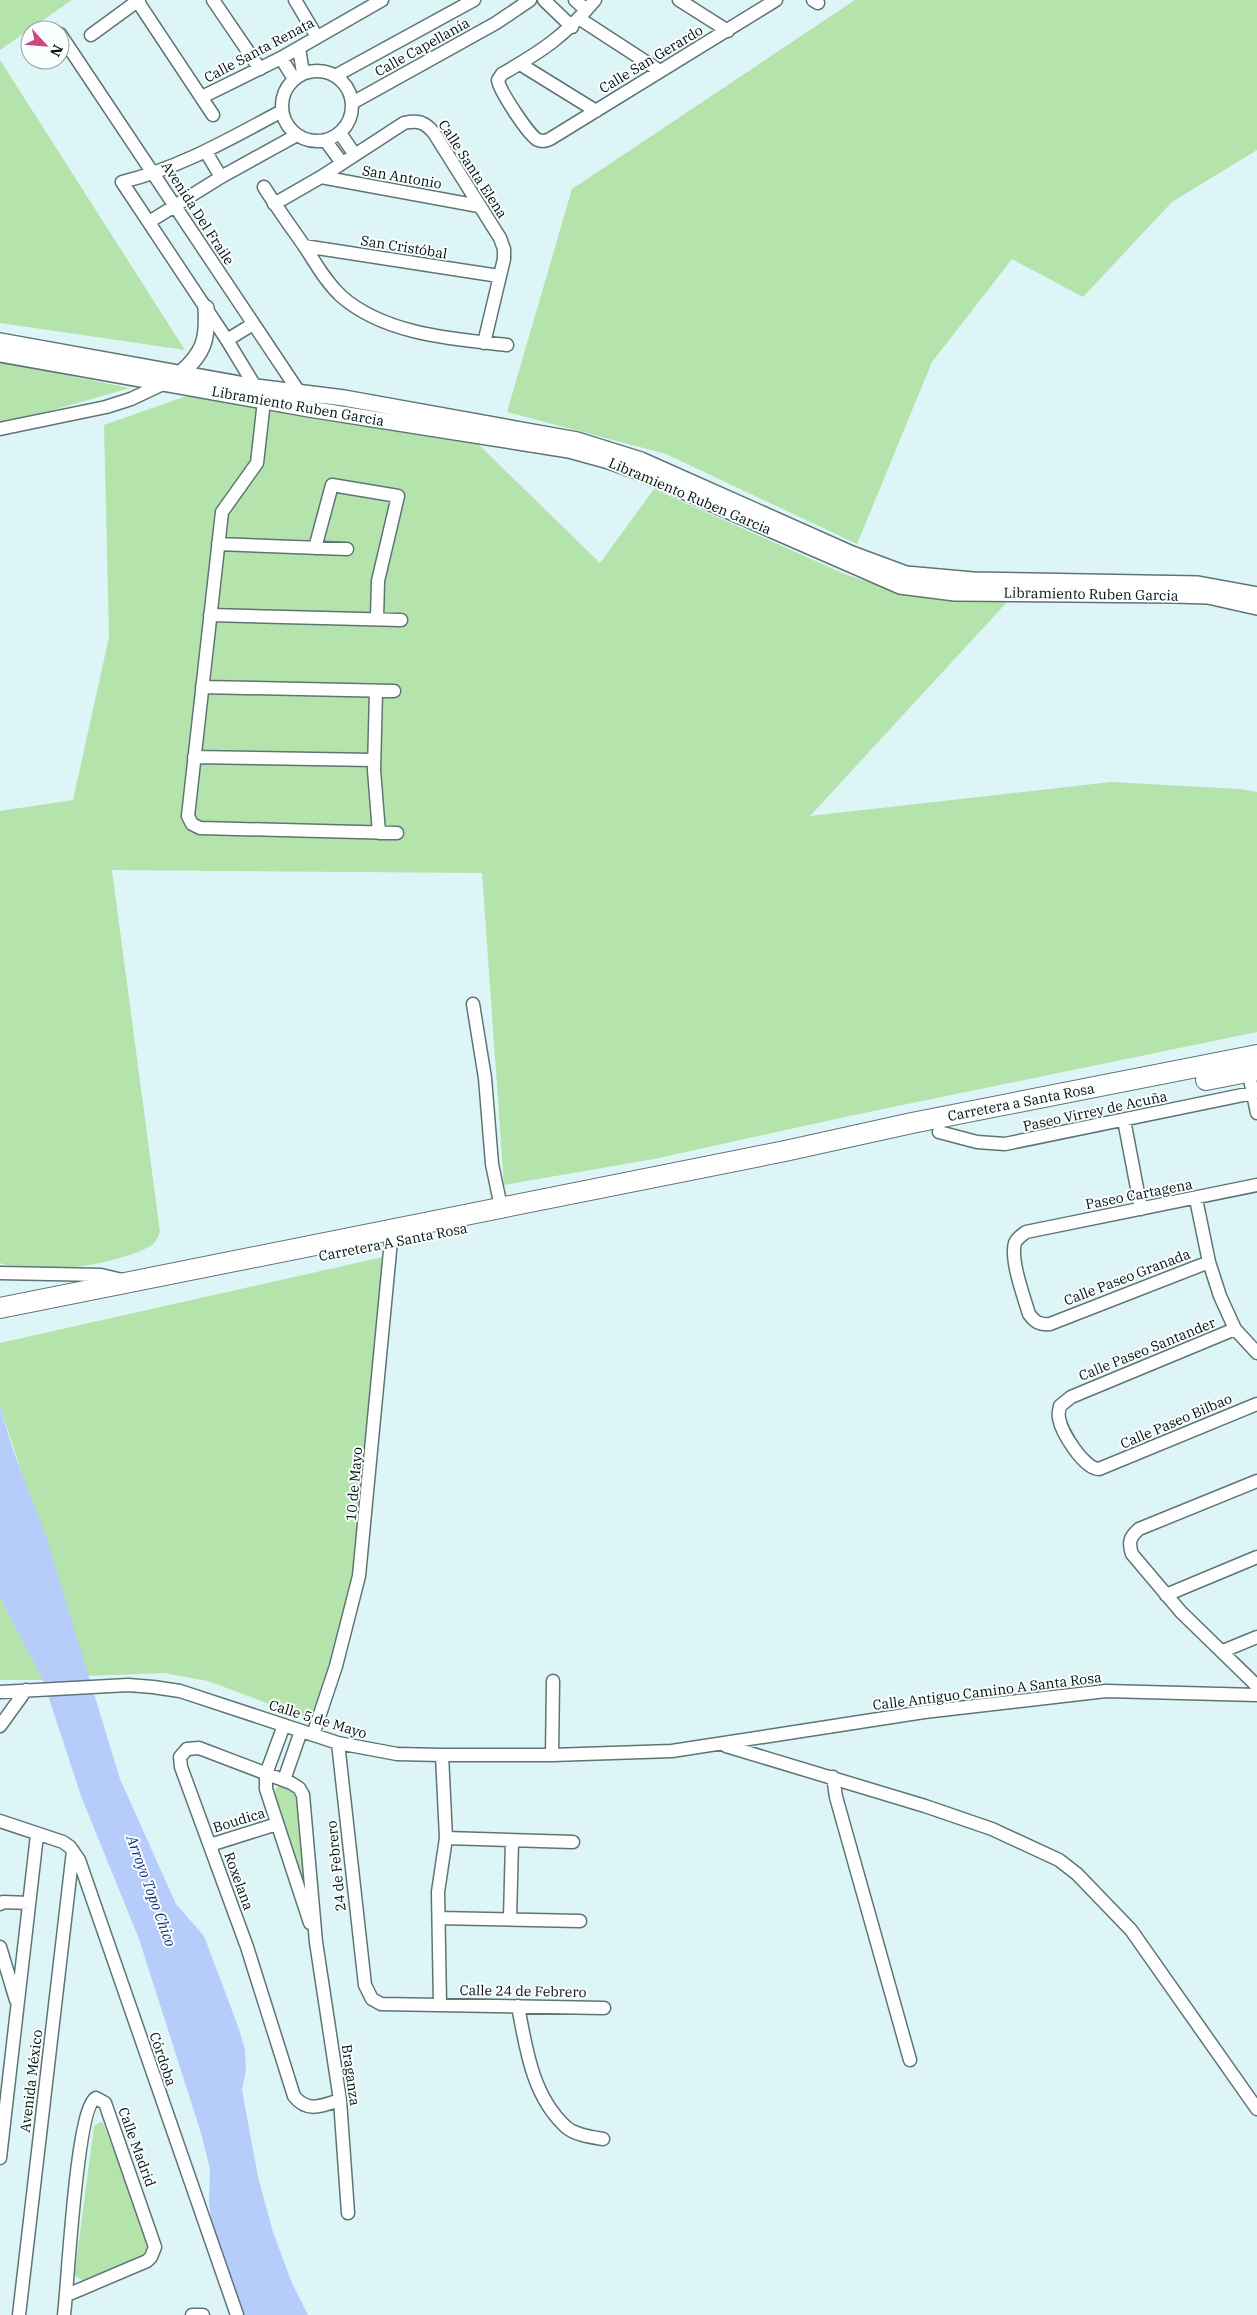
<svg xmlns="http://www.w3.org/2000/svg" width="1257" height="2315" font-family="'IBM Plex Serif',serif">
	<rect width="100%" height="100%" fill="#ddf5f7"/>
	<path fill="#b4e4ac" d="M0 0H72L0 50Z
		M855 0H1257V150L1172 202 1083 297 1012 259 932 362 857 544 666 454 507 412 572 189Z
		M0 60 185 350 0 323Z
		M0 362 130 388 0 425Z
		M192 394 478 444 600 563 654 489 847 575 910 596 947 600H1009L810 816 1111 782 1240 789 1257 792V1032L859 1114 654 1159 504 1185 482 873 112 870 160 1232C158 1237 156 1242 152 1245 122 1264 32 1278 0 1263V811L73 800 109 637 104 425Z
		M383 1257 354 1585 312 1720 208 1681 164 1673 88 1676 0 1406V1343Z
		M0 1598 43 1680H0Z
		M279 1786 295 1791 298 1801 305 1886 274 1790Z
		M100 2122 103 2123 151 2246 148 2255 84 2281 75 2276V2271L94 2126Z"/>
	<path fill="#b6ccfb" d="M0 1406 13 1450 46 1536 120 1779 176 1904 204 1936 239 2029 245 2050 246 2070 242 2090 258 2177 273 2232 292 2283 308 2315H237L214 2241 209 2203 210 2169 201 2133 139 1939 81 1796 43 1680 0 1598Z"/>
	<g fill="none" stroke-linecap="round" stroke-linejoin="round">
		<g stroke="#5f7476" stroke-width="15">
			<path id="minor" d="M213 0 260 69
				M295 0 317 37
				M544 0 572 27
				M575 0 586 10
				M595 0C565 36 542 51 502 74L498 80C499 90 529 136 538 140 543 142 546 141 550 139L776 0
				M679 0 728 31
				M813 0 818 3
				M138 2 213 115
				M580 19 660 71
				M60 34 303 398
				M91 35 139 0
				M299 48 303 73
				M281 58 294 79
				M520 64 596 111
				M282 106a35 35 0 1 1 70 0a35 35 0 1 1-70 0Z
				M335 76 474 0
				M202 97 281 58 382 0
				M352 103 496 23 530 0
				M282 111C229 139 180 168 122 182L227 340 264 401 257 463 222 512 188 816 192 824 200 828 397 833
				M340 133 355 155
				M325 140 342 163
				M206 152 221 177
				M321 177 479 206
				M264 187C277 208 291 227 305 247 316 264 326 282 341 296 384 334 451 339 507 345
				M274 204 321 177 404 123C418 120 425 122 434 133L500 238 504 249V259L484 343
				M149 222 221 177 297 135
				M304 246 499 276
				M227 340 253 324
				M0 429 106 407 131 399 165 383
				M218 544 347 549
				M315 548 332 485 398 496 378 581 377 619
				M210 615 401 620
				M202 687 394 691
				M376 691 374 770 379 833
				M194 757 374 760
				M473 1004 485 1078 492 1164 501 1207
				M1247 1065 1257 1113
				M1124 1120 1141 1209
				M939 1132 977 1142 1005 1144 1257 1092
				M1196 1199 1209 1262 1220 1296 1235 1329 1257 1353
				M1209 1262 1050 1324C1039 1325 1035 1322 1029 1314 1024 1297 1010 1260 1015 1243 1017 1238 1022 1235 1026 1232L1257 1185
				M0 1273 101 1275 122 1280
				M1235 1329 1071 1397 1060 1406C1059 1411 1058 1414 1059 1418 1061 1432 1084 1469 1099 1469L1257 1404
				M1257 1481 1139 1529C1130 1537 1128 1542 1132 1554L1181 1612 1257 1686
				M1166 1595 1257 1557
				M1223 1651 1257 1637
				M0 1692 128 1685 153 1687 180 1691 338 1743 397 1754 442 1755H552L672 1751 924 1712 1106 1691 1257 1695
				M284 1725 266 1774V1789L310 1923
				M0 1726 26 1690
				M313 1735 336 1666 359 1576 392 1230
				M338 1743 365 1985 372 1999 381 2004 604 2008
				M726 1746 925 1806 992 1829 1059 1860 1077 1874 1131 1930 1257 2109
				M552 1755 553 1681
				M833 1777 836 1797 910 2060
				M284 1780 301 1731
				M0 1821 63 1842 70 1847 79 1860 237 2315
				M446 1838 573 1842
				M210 1845 277 1824
				M0 1904 3 1902 29 1903
				M439 1918 580 1921
				M510 1919 512 1841
				M0 1947 16 2000
				M440 2004 438 1892 446 1838 442 1755
				M518 2006C526 2048 532 2096 566 2127 575 2135 591 2137 603 2139
				M340 2100C322 2106 307 2113 294 2096L247 1947 181 1767 180 1757 187 1749 199 1748 291 1783 299 1788 303 1795 316 1942 340 2100 348 2213
				M0 2158 37 1835
				M19 2315 73 1851
				M64 2315C68 2284 76 2108 96 2098L105 2103 155 2247 151 2257 147 2261 67 2295
				M192 2315H203"/>
		</g>
		<g stroke="#5f7476" stroke-width="18">
			<path id="tertiary" d="M0 341 256 387 344 398 577 440 641 460 852 554 906 574 973 580 1198 584 1257 595
				M0 354 309 409 569 450 609 461 642 473 900 586 955 593 1174 595 1208 596 1257 607
				M181 373C204 353 208 339 206 308"/>
		</g>
		<g stroke="#5f7476" stroke-width="22">
			<path id="primary" d="M1206 1080 1257 1070
				M0 1308 785 1151 912 1123 1257 1055"/>
		</g>
		<use href="#minor" stroke="#fff" stroke-width="12"/>
		<use href="#tertiary" stroke="#fff" stroke-width="15"/>
		<use href="#primary" stroke="#fff" stroke-width="20"/>
	</g>
	<g text-anchor="middle" stroke-width="4" stroke-linejoin="round" paint-order="stroke">
		<g font-size="14" fill="#060d0e" stroke="#f9fefe">
			<text transform="translate(422 47) rotate(-29)" y="5">Calle Capellanía</text>
			<text transform="translate(259 50) rotate(-28)" y="5">Calle Santa Renata</text>
			<text transform="translate(651 59) rotate(-31)" y="5">Calle San Gerardo</text>
			<text transform="translate(473 169) rotate(57)" y="5">Calle Santa Elena</text>
			<text transform="translate(402 177) rotate(10)" y="5">San Antonio</text>
			<text transform="translate(198 213) rotate(57)" y="5">Avenida Del Fraile</text>
			<text transform="translate(404 247) rotate(9)" y="5">San Cristóbal</text>
			<text transform="translate(298 406) rotate(10)" y="5">Libramiento Ruben Garcia</text>
			<text transform="translate(690 496) rotate(23)" y="5">Libramiento Ruben Garcia</text>
			<text transform="translate(1091 594) rotate(1)" y="5">Libramiento Ruben Garcia</text>
			<text transform="translate(1021 1102) rotate(-11)" y="5">Carretera a Santa Rosa</text>
			<text transform="translate(1095 1111) rotate(-12)" y="5">Paseo Virrey de Acuña</text>
			<text transform="translate(1139 1194) rotate(-11)" y="5">Paseo Cartagena</text>
			<text transform="translate(393 1242) rotate(-11)" y="5">Carretera A Santa Rosa</text>
			<text transform="translate(1127 1277) rotate(-21)" y="5">Calle Paseo Granada</text>
			<text transform="translate(1147 1349) rotate(-22)" y="5">Calle Paseo Santander</text>
			<text transform="translate(1176 1421) rotate(-23)" y="5">Calle Paseo Bilbao</text>
			<text transform="translate(354 1484) rotate(-85)" y="5">10 de Mayo</text>
			<text transform="translate(987 1691) rotate(-7)" y="5">Calle Antiguo Camino A Santa Rosa</text>
			<text transform="translate(318 1719) rotate(17)" y="5">Calle 5 de Mayo</text>
			<text transform="translate(239 1820) rotate(-17)" y="5">Boudica</text>
			<text transform="translate(336 1866) rotate(-96)" y="5">24 de Febrero</text>
			<text transform="translate(239 1881) rotate(70)" y="5">Roxelana</text>
			<text transform="translate(523 1991) rotate(1)" y="5">Calle 24 de Febrero</text>
			<text transform="translate(163 2059) rotate(71)" y="5">Córdoba</text>
			<text transform="translate(351 2075) rotate(82)" y="5">Braganza</text>
			<text transform="translate(31 2081) rotate(-83)" y="5">Avenida México</text>
			<text transform="translate(137 2147) rotate(70)" y="5">Calle Madrid</text>
		</g>
		<g font-size="15" font-style="italic" fill="#122c81" stroke="#f9fefe">
			<text transform="translate(151 1891) rotate(70)" y="5">Arroyo Topo Chico</text>
		</g>
	</g>
	<g transform="translate(45 45) rotate(116)"><circle r="24" fill="#f9fefe" stroke="#989e9e"/>
	<path d="M0-4L9 19L0 12L-9 19Z" fill="#cf457e"/>
	<text y="-8" font-size="14" font-weight="bold" text-anchor="middle" fill="#060d0e">N</text>
	</g>
</svg>
